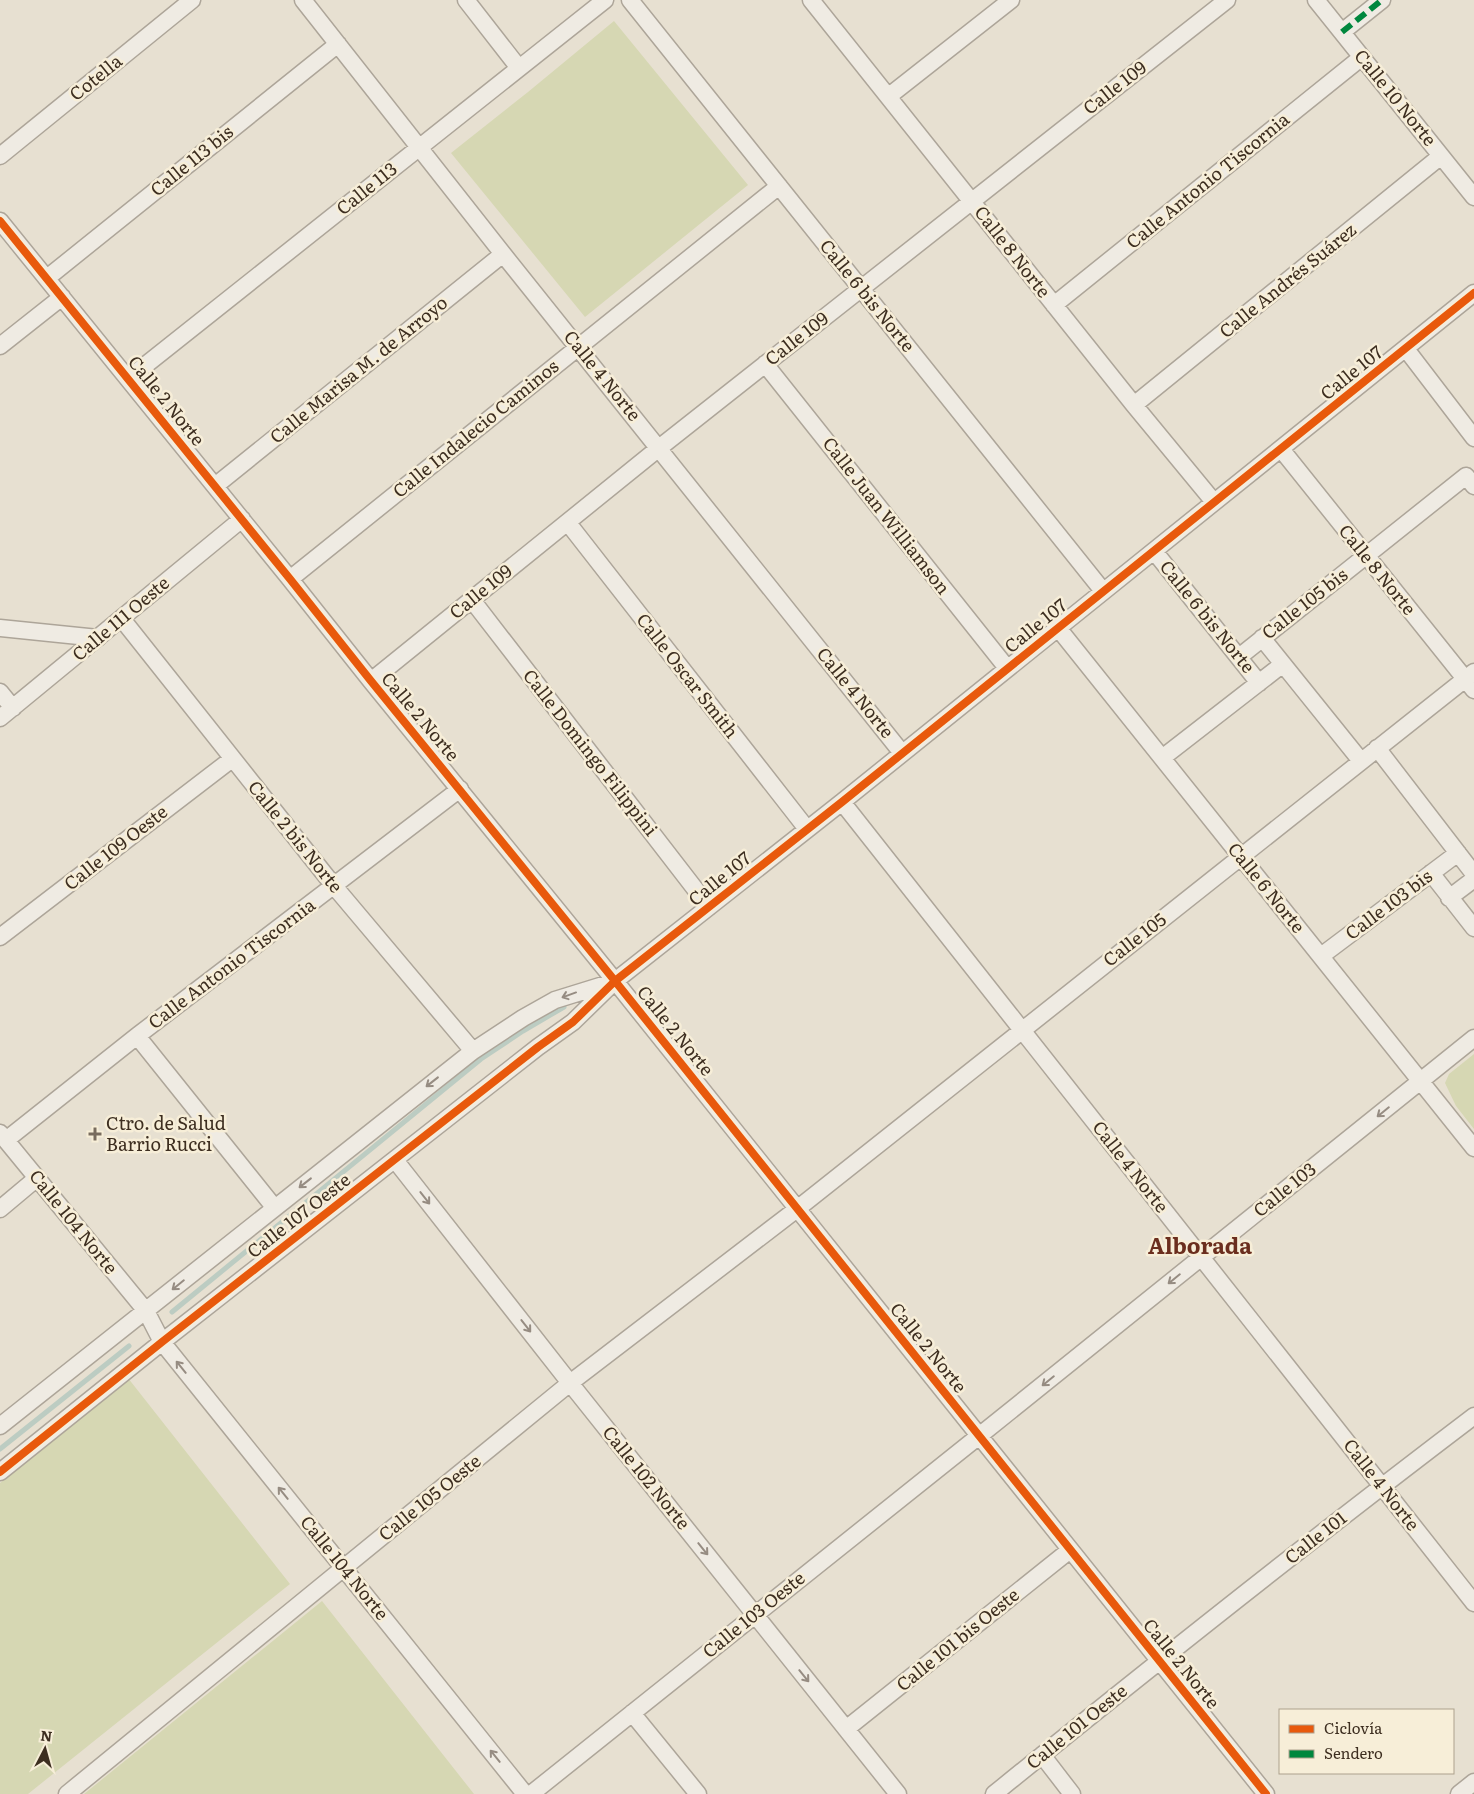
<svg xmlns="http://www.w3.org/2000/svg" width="1474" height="1794" font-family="Literata,serif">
	<rect width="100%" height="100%" fill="#e7e0d1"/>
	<path fill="#d6d7b3" d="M614 21 748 185 585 317 451 153 528 92Z
		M1474 1054V1129L1456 1106 1445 1083 1449 1074Z
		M128 1378 290 1584 28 1794H0V1483Z
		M322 1601 474 1794H84Z"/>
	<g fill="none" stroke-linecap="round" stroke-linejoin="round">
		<path stroke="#bcccc2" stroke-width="5" d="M172 1312 481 1059 523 1031 564 1007
			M0 1449 129 1346"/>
		<g stroke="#ada599" stroke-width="19">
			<path id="minor" d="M303 0 503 254 902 753
				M466 0 519 68
				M630 0 1103 591
				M811 0 1134 405 1214 502
				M1316 0 1474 197
				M1342 32 1382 0
				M889 96 1011 0
				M0 156 192 0
				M0 221 290 579 371 681 615 981 1266 1794
				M47 278 338 44
				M1054 305 1362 57
				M0 346 62 297
				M1406 349 1474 438
				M765 364 1007 668
				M128 379 605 0
				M1134 405 1441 156
				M1281 449 1474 690
				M215 486 503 254
				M568 523 807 829
				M1154 551 1259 683
				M290 579 779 186
				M472 600 709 907
				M122 619 334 886 473 1051
				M0 628 98 638
				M1058 628 1474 1148
				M1262 638 1361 761
				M1239 657 1466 476 1474 486
				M371 681 659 448 1227 0
				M0 692 13 708
				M0 718 242 519
				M1377 748 1474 874
				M1162 758 1283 664
				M842 802 1474 1603
				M1431 873 1474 928
				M1449 898 1474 879
				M0 937 232 759
				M1321 956 1458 853
				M137 1036 274 1207
				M0 1133 146 1311 162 1342 525 1794
				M6 1140 137 1036 460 789
				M395 1160 570 1383 898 1794
				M0 1209 37 1178
				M0 1426 473 1051 523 1018 555 1000 613 982
				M0 1472 162 1342 538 1047 573 1022 615 981 842 802 1474 293
				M632 1713 698 1794
				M846 1729 1070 1550
				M1042 1755 1072 1794
				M67 1794 570 1383 797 1209 1474 672
				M531 1794 979 1436 1474 1038
				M994 1794C1152 1666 1312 1539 1474 1416
				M1459 1794 1474 1782"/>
		</g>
		<use href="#minor" stroke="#efebe3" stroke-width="16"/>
		<path stroke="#00873e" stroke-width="6" stroke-dasharray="12 6" stroke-linecap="butt" d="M1342 32 1382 0"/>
		<g stroke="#f7eed8" stroke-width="11">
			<path id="cycleway" d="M0 221 290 579 371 681 615 981 1266 1794
				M0 1472 162 1342 538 1047 573 1022 615 981 842 802 1474 293"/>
		</g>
		<use href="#cycleway" stroke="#e8590c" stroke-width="8"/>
	</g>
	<defs><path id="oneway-shaft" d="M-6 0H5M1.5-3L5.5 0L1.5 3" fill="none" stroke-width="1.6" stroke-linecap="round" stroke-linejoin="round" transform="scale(1.25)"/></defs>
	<g stroke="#968c82">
		<use href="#oneway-shaft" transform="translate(569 995) rotate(160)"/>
		<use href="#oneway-shaft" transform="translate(432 1082) rotate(142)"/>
		<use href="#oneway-shaft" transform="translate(1383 1112) rotate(141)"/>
		<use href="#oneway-shaft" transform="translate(305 1183) rotate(142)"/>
		<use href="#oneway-shaft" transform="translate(425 1198) rotate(52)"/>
		<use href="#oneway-shaft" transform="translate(1174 1279) rotate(141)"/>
		<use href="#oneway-shaft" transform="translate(178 1285) rotate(141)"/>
		<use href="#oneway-shaft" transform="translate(526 1326) rotate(52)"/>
		<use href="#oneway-shaft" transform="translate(181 1367) rotate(-129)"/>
		<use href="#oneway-shaft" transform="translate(1048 1381) rotate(141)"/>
		<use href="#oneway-shaft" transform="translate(283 1493) rotate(-129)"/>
		<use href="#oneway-shaft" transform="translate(703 1549) rotate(51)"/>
		<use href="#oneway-shaft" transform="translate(804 1676) rotate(51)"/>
		<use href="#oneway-shaft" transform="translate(495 1756) rotate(-129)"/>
	</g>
	<path fill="#786c5e" stroke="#f7eed8" stroke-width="2" d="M92.5 1126.5h5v5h5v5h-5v5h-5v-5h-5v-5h5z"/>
	<g text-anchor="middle" stroke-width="5" stroke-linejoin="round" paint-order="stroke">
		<g font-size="18" fill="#3d2e20" stroke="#f7eed8">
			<text transform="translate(96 78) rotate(-39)" y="6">Cotella</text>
			<text transform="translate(1115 88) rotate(-38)" y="6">Calle 109</text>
			<text transform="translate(1395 98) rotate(51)" y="6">Calle 10 Norte</text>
			<text transform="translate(192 161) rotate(-39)" y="6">Calle 113 bis</text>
			<text transform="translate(1208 181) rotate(-39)" y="6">Calle Antonio Tiscornia</text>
			<text transform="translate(367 189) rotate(-39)" y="6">Calle 113</text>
			<text transform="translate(1012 252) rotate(52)" y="6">Calle 8 Norte</text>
			<text transform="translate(1288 281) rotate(-39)" y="6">Calle Andrés Suárez</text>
			<text transform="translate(867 296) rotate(51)" y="6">Calle 6 bis Norte</text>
			<text transform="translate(797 339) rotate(-38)" y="6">Calle 109</text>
			<text transform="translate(359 370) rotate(-39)" y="6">Calle Marisa M. de Arroyo</text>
			<text transform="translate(1352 373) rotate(-39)" y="6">Calle 107</text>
			<text transform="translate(602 376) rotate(51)" y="6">Calle 4 Norte</text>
			<text transform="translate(166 401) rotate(51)" y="6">Calle 2 Norte</text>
			<text transform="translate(476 429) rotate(-39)" y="6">Calle Indalecio Caminos</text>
			<text transform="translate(886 516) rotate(52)" y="6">Calle Juan Williamson</text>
			<text transform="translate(1377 570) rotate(51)" y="6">Calle 8 Norte</text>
			<text transform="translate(481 592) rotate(-39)" y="6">Calle 109</text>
			<text transform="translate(1305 604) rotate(-38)" y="6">Calle 105 bis</text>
			<text transform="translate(1207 617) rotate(51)" y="6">Calle 6 bis Norte</text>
			<text transform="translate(121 619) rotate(-40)" y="6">Calle 111 Oeste</text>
			<text transform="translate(1036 626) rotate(-39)" y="6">Calle 107</text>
			<text transform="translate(687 676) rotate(52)" y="6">Calle Oscar Smith</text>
			<text transform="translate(855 693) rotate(51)" y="6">Calle 4 Norte</text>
			<text transform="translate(420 717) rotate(50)" y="6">Calle 2 Norte</text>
			<text transform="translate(590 753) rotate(52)" y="6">Calle Domingo Filippini</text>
			<text transform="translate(295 837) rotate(51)" y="6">Calle 2 bis Norte</text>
			<text transform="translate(116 848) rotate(-38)" y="6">Calle 109 Oeste</text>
			<text transform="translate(720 879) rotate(-39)" y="6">Calle 107</text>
			<text transform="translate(1266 888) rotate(51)" y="6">Calle 6 Norte</text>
			<text transform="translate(1389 905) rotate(-37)" y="6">Calle 103 bis</text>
			<text transform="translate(1135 940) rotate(-38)" y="6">Calle 105</text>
			<text transform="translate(232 964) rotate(-37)" y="6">Calle Antonio Tiscornia</text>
			<text transform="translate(675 1031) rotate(51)" y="6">Calle 2 Norte</text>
			<text transform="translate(1130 1167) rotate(52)" y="6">Calle 4 Norte</text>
			<text transform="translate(1285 1190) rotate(-39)" y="6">Calle 103</text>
			<text transform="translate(299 1216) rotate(-38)" y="6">Calle 107 Oeste</text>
			<text transform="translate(73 1222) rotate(51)" y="6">Calle 104 Norte</text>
			<text transform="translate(928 1348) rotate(51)" y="6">Calle 2 Norte</text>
			<text transform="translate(646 1478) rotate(51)" y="6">Calle 102 Norte</text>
			<text transform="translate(1381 1485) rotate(52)" y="6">Calle 4 Norte</text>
			<text transform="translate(430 1498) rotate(-39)" y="6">Calle 105 Oeste</text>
			<text transform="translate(1316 1538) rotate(-38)" y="6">Calle 101</text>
			<text transform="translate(344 1568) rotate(51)" y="6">Calle 104 Norte</text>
			<text transform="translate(754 1615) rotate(-39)" y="6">Calle 103 Oeste</text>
			<text transform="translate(958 1640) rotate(-39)" y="6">Calle 101 bis Oeste</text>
			<text transform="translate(1181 1664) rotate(51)" y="6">Calle 2 Norte</text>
			<text transform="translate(1077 1727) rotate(-39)" y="6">Calle 101 Oeste</text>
		</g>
		<g font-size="18" fill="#3d2e20" stroke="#f7eed8" text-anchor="start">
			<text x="106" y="1130">Ctro. de Salud<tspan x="106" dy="21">Barrio Rucci</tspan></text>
		</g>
		<g font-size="22" font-weight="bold" fill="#6b2e1e" stroke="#f7eed8">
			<text x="1200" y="1254">Alborada</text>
		</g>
	</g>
	<rect x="1279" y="1709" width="175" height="65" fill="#f7eed8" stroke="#ada18e"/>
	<rect x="1289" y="1725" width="25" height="8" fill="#e8590c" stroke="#ada18e"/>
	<text x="1324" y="1734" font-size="15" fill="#3d2e20">Ciclovía</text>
	<rect x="1289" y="1750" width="25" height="8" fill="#00873e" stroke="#ada18e"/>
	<text x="1324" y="1759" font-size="15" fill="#3d2e20">Sendero</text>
	<g transform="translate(45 1749) rotate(6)" stroke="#f7eed8" stroke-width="4" paint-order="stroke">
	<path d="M0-4L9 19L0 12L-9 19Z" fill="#3d2e20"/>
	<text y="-8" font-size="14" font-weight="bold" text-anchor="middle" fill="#3d2e20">N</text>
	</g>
</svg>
